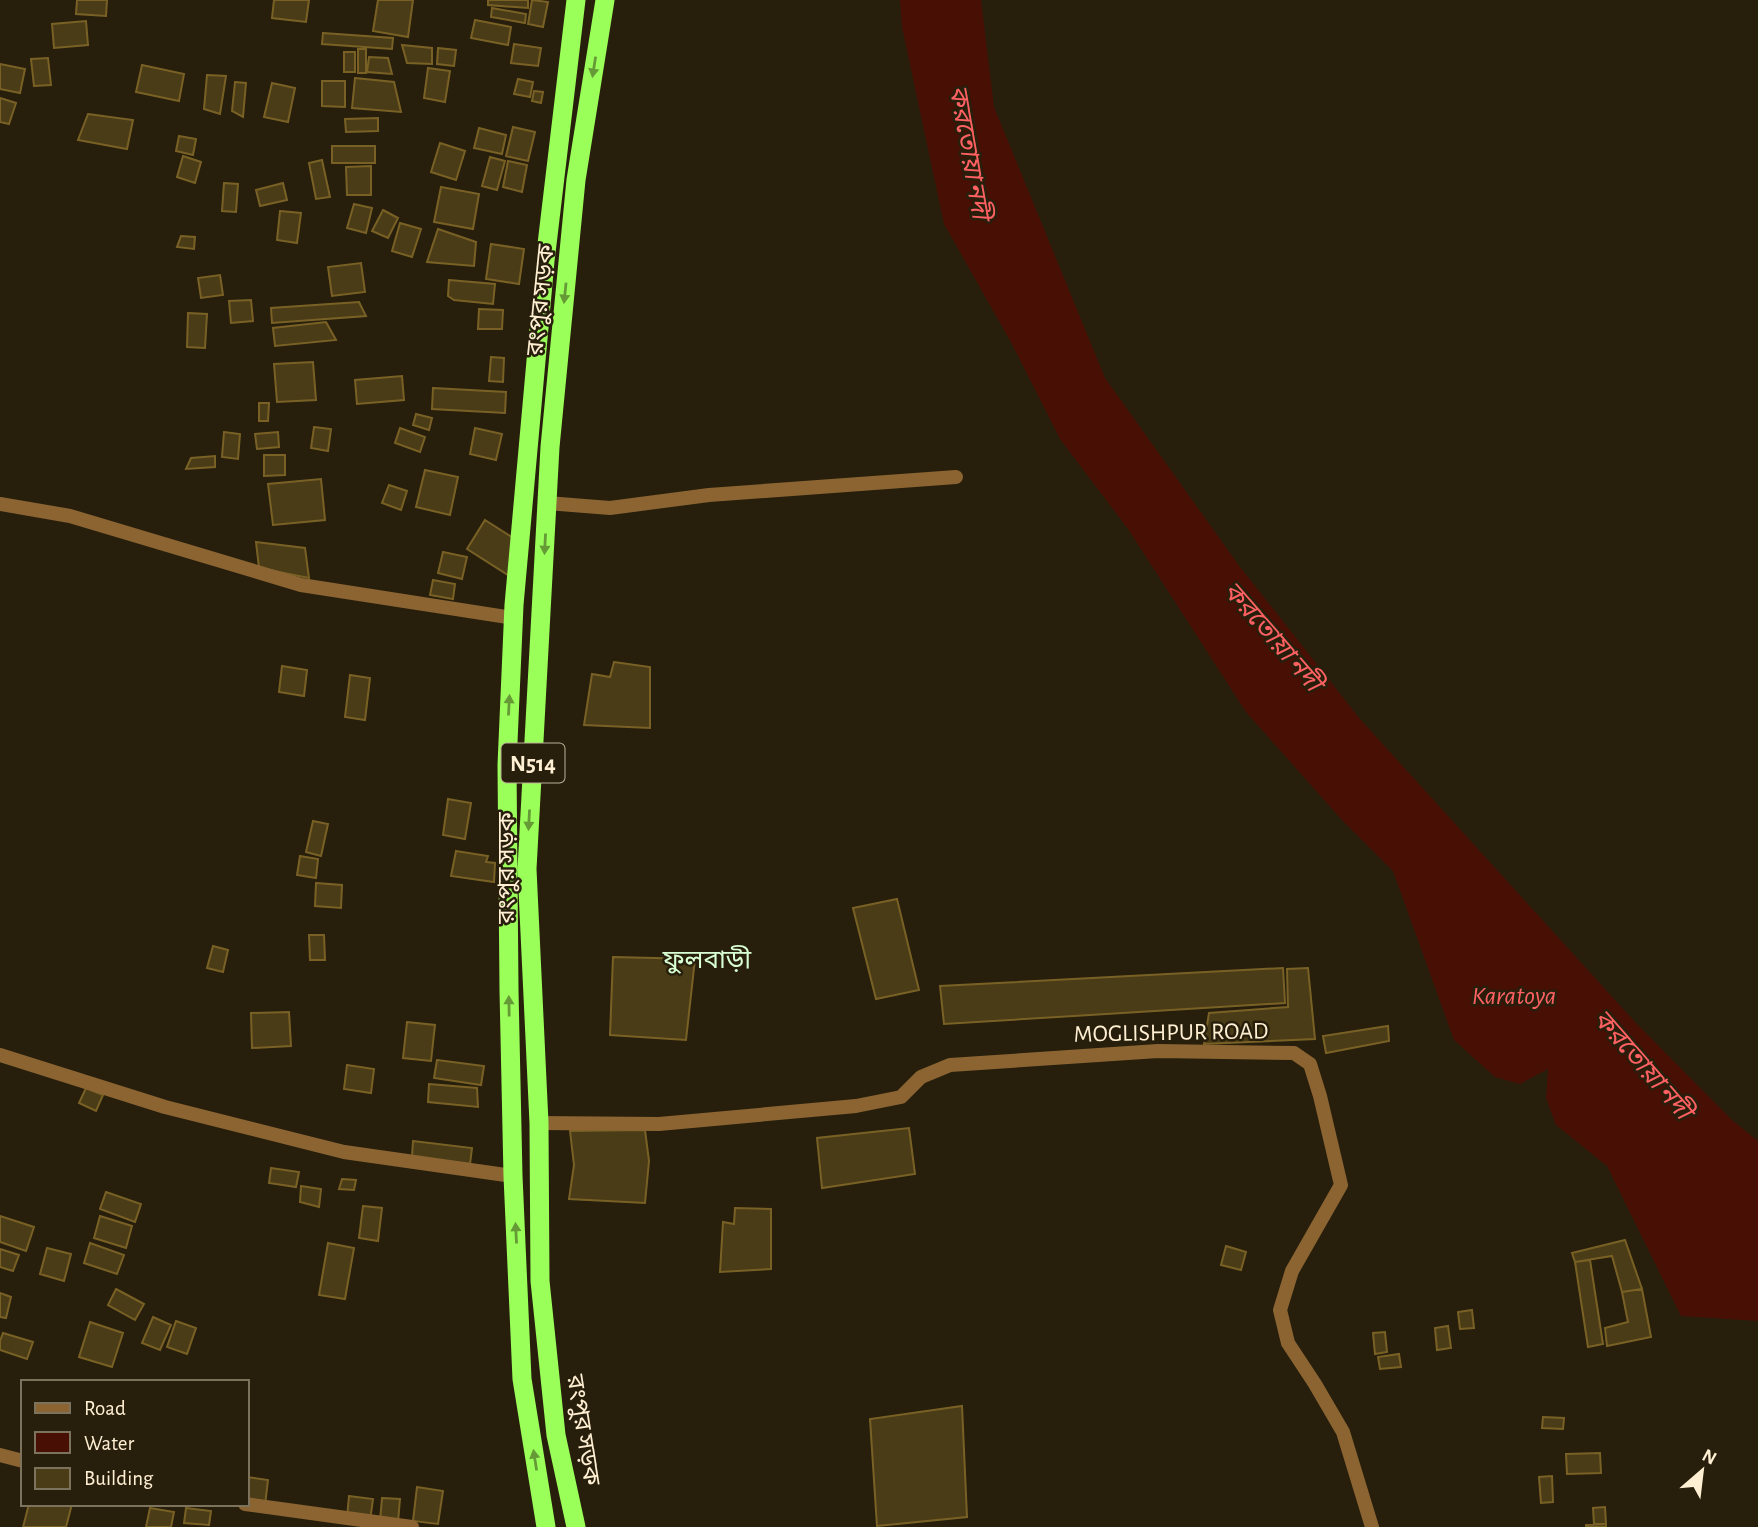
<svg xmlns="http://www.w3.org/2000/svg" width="1758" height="1527" font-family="'Alegreya Sans','Noto Sans Bengali',sans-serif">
	<rect width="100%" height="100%" fill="#271f0c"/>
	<path fill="#480f04" d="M900 0H981L994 107 1105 378 1240 567 1360 719 1635 1022 1732 1120 1758 1141V1321L1681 1316 1607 1166 1556 1125 1546 1098 1548 1069 1520 1084 1495 1077 1454 1040 1393 871 1342 820 1246 712 1128 529 1060 439 1012 344 944 224 902 27Z"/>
	<path fill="#4a3c16" stroke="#796126" stroke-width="2" d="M77 0H107L106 16 76 14Z
		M274 0H309L306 22 272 18Z
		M378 0H413L408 37 373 31Z
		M488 0H528V8L488 5Z
		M532 0 548 2 543 27 528 24Z
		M492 8 526 14 525 23 491 17Z
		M475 20 511 27 508 45 471 38Z
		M86 21 88 45 54 48 52 24Z
		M323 33 393 38 392 49 322 44Z
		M514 44 541 48 538 66 511 63Z
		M402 45 432 48V64L407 63Z
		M438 48 456 50 454 66 437 64Z
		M358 49H366V73H358Z
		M344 52H355V72H344Z
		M369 57 388 58 392 74 367 72Z
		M48 58 51 85 34 86 31 59Z
		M0 64 25 69 20 93 0 89Z
		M142 65 184 74 179 101 136 92Z
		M428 68 450 71 445 102 424 98Z
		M207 75 226 76 220 114 204 109Z
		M355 78 394 82 401 112 352 108Z
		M518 79 533 82 530 97 514 94Z
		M322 81H345V107L322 106Z
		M235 82 246 83 243 117 232 111Z
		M272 83 295 88 288 122 264 117Z
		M534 91 543 92 541 103 532 101Z
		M0 98 16 103 9 124 0 122Z
		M88 114 133 120 127 149 78 140Z
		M378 118V131L346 132 345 119Z
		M513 127 535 132 528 161 506 156Z
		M479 128 506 135 502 154 474 148Z
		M179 136 196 139 193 155 176 151Z
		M440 143 465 151 456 180 431 172Z
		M332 146H375V163H332Z
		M183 156 201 162 195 183 177 177Z
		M490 157 505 161 497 190 482 186Z
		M322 160 330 197 316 199 309 163Z
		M508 161 527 165 522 192 503 187Z
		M371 166V195H347L346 167Z
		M224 183 238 184 236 212 222 211Z
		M283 183 287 200 260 206 256 190Z
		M441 187 479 194 473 229 434 222Z
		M354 204 372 208 366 233 347 228Z
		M383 210 398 218 388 238 372 231Z
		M280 211 301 213 297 243 277 240Z
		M400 223 421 229 412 257 392 251Z
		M438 229 476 242 474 266 427 262Z
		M181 236 195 237 194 249 177 247Z
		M491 244 524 249 519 284 486 279Z
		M361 263 365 292 332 296 328 267Z
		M220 275 223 295 201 298 198 278Z
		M449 280 495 284 493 304 454 300 448 296Z
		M251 300 253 321 231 323 229 301Z
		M359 302 366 316 272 323 271 308Z
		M479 309 503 310 502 329H478Z
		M188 313 207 314 205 348 187 347Z
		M326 322 336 340 275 346 273 328Z
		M491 357 504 358 503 382 489 381Z
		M313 362 316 400 277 402 274 364Z
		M402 376 404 400 357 404 355 380Z
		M433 388 506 392 505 413 432 409Z
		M259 403H269L268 421H259Z
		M416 414 432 418 429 430 413 425Z
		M314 427 331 429 328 451 311 448Z
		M400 428 425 437 420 452 395 443Z
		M475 428 502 434 496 460 470 454Z
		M224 432 240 434 238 459 222 457Z
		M278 432 279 447 257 449 255 434Z
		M264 455H285V475L264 476Z
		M215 456V467L186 469 191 458Z
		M425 470 458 477 450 515 416 507Z
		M321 479 325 520 273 525 268 484Z
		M389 485 407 491 401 510 382 503Z
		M485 520 515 539 508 575 467 549Z
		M256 542 305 548 309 578 259 568Z
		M443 552 467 557 462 579 438 573Z
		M433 580 455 584 453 599 430 595Z
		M614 662 650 667V728L584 725 592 674 610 677Z
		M282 666 307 670 304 696 279 692Z
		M350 675 370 678 365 720 345 717Z
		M448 799 471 803 465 839 443 835Z
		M313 821 328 824 321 856 306 852Z
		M456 851 488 856 486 862 495 863 494 882 451 876Z
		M300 856 318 859 316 878 297 875Z
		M316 883 342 885 341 908 315 906Z
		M897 899 919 990 876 999 853 908Z
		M309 935H324L325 960H310Z
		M213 946 228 950 223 972 207 968Z
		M613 957 695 959 686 1040 610 1035Z
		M1283 968 1285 1003 944 1024 940 986Z
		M1308 968 1315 1039 1204 1044 1209 1013 1288 1007 1287 969Z
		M289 1012 291 1046 252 1048 251 1013Z
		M407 1022 435 1025 431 1061 403 1058Z
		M1388 1026 1389 1041 1326 1053 1323 1036Z
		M437 1060 484 1066 481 1085 434 1078Z
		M347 1065 374 1069 371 1093 344 1089Z
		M429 1084 477 1088 478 1107 428 1102Z
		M86 1088 103 1095 96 1111 79 1103Z
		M909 1128 915 1174 822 1188 817 1138Z
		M645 1130 649 1161 645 1203 569 1199 574 1165 570 1131Z
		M413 1141 472 1148 470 1164 412 1157Z
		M271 1168 299 1172 296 1187 269 1183Z
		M342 1179 356 1180 354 1190 339 1189Z
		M301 1186 321 1189 319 1207 300 1202Z
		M106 1192 141 1204 135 1222 100 1209Z
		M363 1206 382 1208 378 1241 359 1238Z
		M735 1208 771 1209V1269L720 1272 723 1222 734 1224Z
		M0 1216 34 1227 26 1251 0 1242Z
		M100 1216 132 1226 126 1248 94 1238Z
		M1625 1240 1642 1289 1622 1292 1612 1256 1575 1262 1572 1253Z
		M90 1243 124 1255 117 1274 84 1263Z
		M328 1243 354 1248 345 1299 319 1295Z
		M1226 1246 1246 1252 1241 1270 1221 1265Z
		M47 1248 71 1254 64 1281 40 1274Z
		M0 1249 19 1255 13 1271 0 1267Z
		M1590 1260 1603 1344 1588 1347 1575 1262Z
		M116 1289 144 1304 135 1320 108 1305Z
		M1642 1289 1651 1337 1607 1346 1605 1328 1628 1322 1622 1292Z
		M0 1293 11 1297 6 1318 0 1317Z
		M1472 1310 1474 1328 1460 1329 1458 1312Z
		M153 1317 171 1325 160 1350 142 1343Z
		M176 1321 196 1328 187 1354 167 1347Z
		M90 1322 123 1333 112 1367 79 1357Z
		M1448 1326 1451 1348 1437 1350 1435 1328Z
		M1385 1332 1387 1352 1375 1354 1373 1333Z
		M3 1333 33 1342 27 1359 0 1350V1341Z
		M1399 1354 1401 1367 1380 1369 1378 1357Z
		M962 1406 967 1517 877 1526 870 1419Z
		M1543 1417 1564 1418 1563 1429 1542 1428Z
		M1600 1453 1601 1473 1567 1474 1566 1454Z
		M1552 1476 1553 1502 1541 1503 1539 1477Z
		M247 1477 268 1480 265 1505 247 1502Z
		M417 1487 443 1491 438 1524 413 1521Z
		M349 1496 373 1499 370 1521 347 1518Z
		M382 1498 400 1499 398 1522 380 1521Z
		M29 1504H72L66 1527H23Z
		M1605 1507 1606 1524H1594L1593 1508Z
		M150 1508 174 1512 171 1527H146Z
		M186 1508 211 1511 209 1525 184 1523Z
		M1606 1524V1527H1586V1525Z"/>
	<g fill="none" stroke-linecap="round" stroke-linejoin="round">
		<path stroke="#8b6432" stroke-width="14" d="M547 503 610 508 709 495 956 477
			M0 504 70 516 301 585 513 618
			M0 1055 165 1107 344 1152 513 1176
			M539 1123 659 1124 856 1106 901 1097 921 1077 950 1065 1158 1051 1294 1053 1310 1064 1320 1096 1341 1185 1292 1271 1280 1310 1288 1343 1315 1384 1343 1432 1372 1527
			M0 1455 23 1461
			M245 1504 412 1527"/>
		<path stroke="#9aff58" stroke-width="19" d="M546 1527 522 1379 513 1176 509 990 507 765 514 605 545 261 576 0
			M576 1527 556 1435 540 1281 539 1123 527 869 550 447 576 180 605 0"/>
	</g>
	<defs><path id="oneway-solid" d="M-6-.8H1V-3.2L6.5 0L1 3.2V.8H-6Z" transform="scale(1.75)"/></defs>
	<g fill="#669a36">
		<use href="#oneway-solid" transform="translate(594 67) rotate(99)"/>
		<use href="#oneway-solid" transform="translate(565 293) rotate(96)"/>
		<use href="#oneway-solid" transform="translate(545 544) rotate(93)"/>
		<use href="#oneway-solid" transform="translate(509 705) rotate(-87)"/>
		<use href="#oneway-solid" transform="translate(529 820) rotate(93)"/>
		<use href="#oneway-solid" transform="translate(509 1006) rotate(-91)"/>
		<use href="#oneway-solid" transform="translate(516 1233) rotate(-93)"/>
		<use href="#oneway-solid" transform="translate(535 1460) rotate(-99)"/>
	</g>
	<g text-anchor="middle" stroke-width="5" stroke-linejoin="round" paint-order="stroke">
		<rect fill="#271f0c" stroke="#beb197" stroke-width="2" x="501.5" y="743.5" width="63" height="39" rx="5"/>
		<g font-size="23" font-weight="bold" fill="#ffefd3">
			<text x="533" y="771">N514</text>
		</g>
		<g font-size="24" fill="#ffefd3" stroke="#271f0c">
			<text transform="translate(540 300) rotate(-84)" y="8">রংপুর সড়ক</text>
			<text transform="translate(506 868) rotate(-90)" y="8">রংপুর সড়ক</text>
			<text transform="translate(1171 1032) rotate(-1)" y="8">MOGLISHPUR ROAD</text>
			<text transform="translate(584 1430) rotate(81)" y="8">রংপুর সড়ক</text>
		</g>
		<g font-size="26" font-style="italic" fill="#ff6163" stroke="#271f0c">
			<text transform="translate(970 152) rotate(80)" y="9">করতোয়া নদী</text>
			<text transform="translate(1273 636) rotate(49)" y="9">করতোয়া নদী</text>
			<text x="1514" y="1004">Karatoya</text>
			<text transform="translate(1643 1064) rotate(49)" y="9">করতোয়া নদী</text>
		</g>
		<g font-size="26" fill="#d9ffd5" stroke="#271f0c">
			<text x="707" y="968">ফুলবাড়ী</text>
		</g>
	</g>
	<rect x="21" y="1380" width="228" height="126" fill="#271f0c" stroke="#7d725c" stroke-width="2"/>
	<rect x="35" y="1403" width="35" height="10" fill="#8b6432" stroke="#7d725c" stroke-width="2"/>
	<text x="84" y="1415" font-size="21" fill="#ffefd3">Road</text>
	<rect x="35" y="1432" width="35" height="21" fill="#480f04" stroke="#7d725c" stroke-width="2"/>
	<text x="84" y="1450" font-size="21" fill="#ffefd3">Water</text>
	<rect x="35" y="1468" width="35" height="21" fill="#4a3c16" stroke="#7d725c" stroke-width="2"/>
	<text x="84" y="1485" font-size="21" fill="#ffefd3">Building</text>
	<g transform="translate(1702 1471) rotate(28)" stroke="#271f0c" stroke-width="5" paint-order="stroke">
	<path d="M0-5L12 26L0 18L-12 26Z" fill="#ffefd3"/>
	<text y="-10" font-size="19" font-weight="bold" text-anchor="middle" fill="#ffefd3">N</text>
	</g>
</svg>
